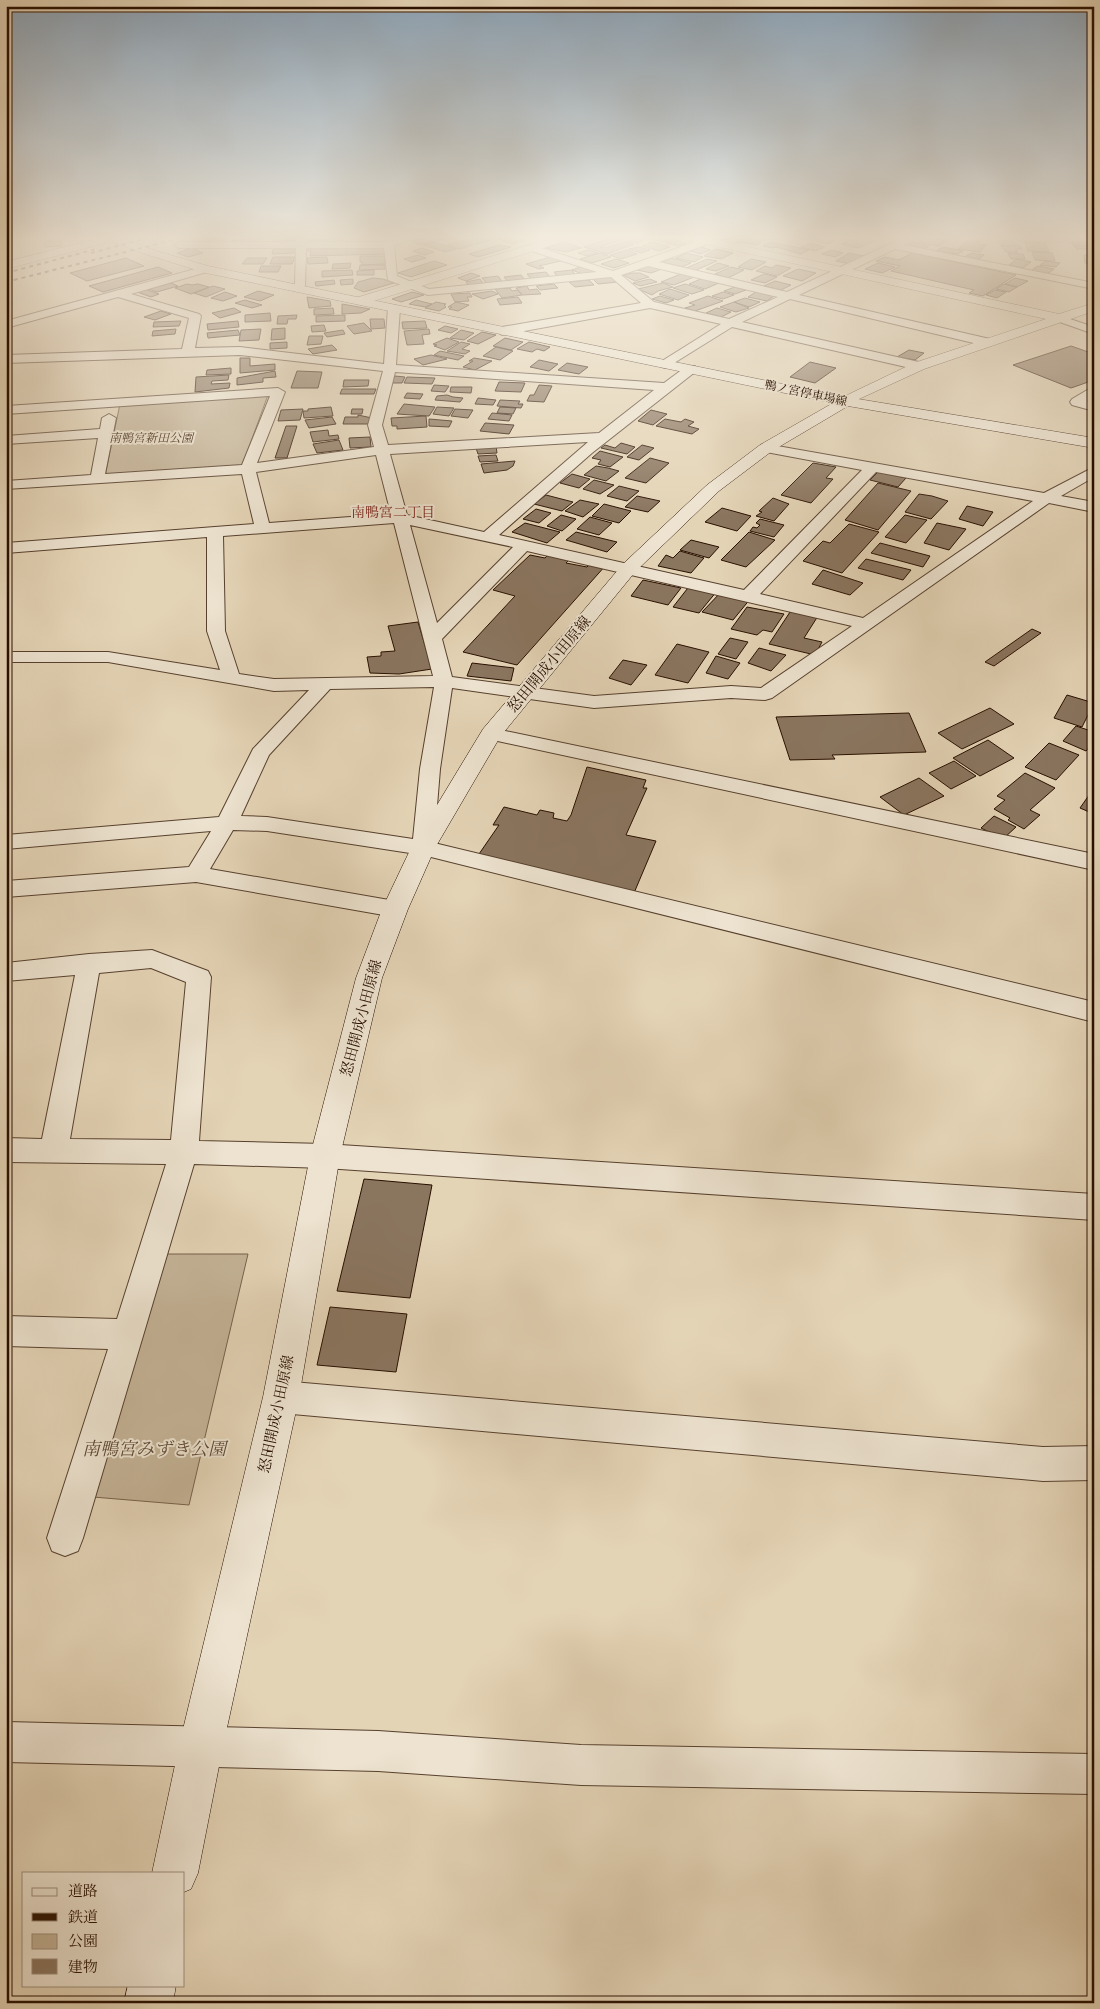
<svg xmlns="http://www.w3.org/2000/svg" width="1100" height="2009" font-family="'Libre Bodoni','Noto Serif JP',serif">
	<rect width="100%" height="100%" fill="#e4d4b6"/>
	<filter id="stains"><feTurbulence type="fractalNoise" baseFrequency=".004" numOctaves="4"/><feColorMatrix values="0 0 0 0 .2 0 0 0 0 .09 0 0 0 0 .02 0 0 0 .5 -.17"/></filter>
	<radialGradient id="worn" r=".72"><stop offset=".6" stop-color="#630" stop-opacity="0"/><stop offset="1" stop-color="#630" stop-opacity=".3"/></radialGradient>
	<path fill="#c4b397" stroke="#76614c" d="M268 395 242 466 105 476 120 404Z
		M159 1254H248L189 1505 93 1497Z"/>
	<path fill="#8a755f" stroke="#280f00" d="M65 235V239L46 241V236Z
		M225 235H231V238L214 243 207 240Z
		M233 235H242L246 236 245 240 232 241Z
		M261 235V241L246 242 247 236Z
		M295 235 296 240 273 242 272 237Z
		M331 235H341L343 242 333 243Z
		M434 235H459L421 245 411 241Z
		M510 235 525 240 513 244 498 239Z
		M621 235 633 236 600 247 605 248 625 242 634 244 607 254 584 247Z
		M642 235 653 237 637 243 628 241Z
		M704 235H728L734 236 727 240Z
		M752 235 762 240 758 245 736 242 741 237 749 238Z
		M765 235H780L777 240 763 239Z
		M818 235H833L840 236 829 244 810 240Z
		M324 236 327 240 311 242 309 237Z
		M478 236 490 240 459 249 447 245Z
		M659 236 686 243 678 246 651 239Z
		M856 236H872L866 238 875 241 858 248 841 244 859 236Z
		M927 237 946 241 938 246 918 242Z
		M997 240H1012L1017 246H1001Z
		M62 241V246L45 247V242Z
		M980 241 978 244 986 245 980 252 958 249 965 242Z
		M1069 241H1088L1093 245H1073Z
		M435 242 456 249 445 252 424 245Z
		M564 242 581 248 566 252 546 248Z
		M653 242 670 247 659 251 642 246Z
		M771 242 809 250 801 254 776 247 773 248 763 246Z
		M913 242 929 246 922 250 906 247Z
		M1025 242 1045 243 1049 252 1028 251Z
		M811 243 825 247 815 251 801 247Z
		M499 245 511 247 478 257 469 254Z
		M1001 246H1020L1022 249H1015L1018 252H1006Z
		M1074 246H1094V249H1077Z
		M308 247H320L319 249 387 248 386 254 310 256 311 251H308Z
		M638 247 650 250 641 253 629 249Z
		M701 247 711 250 700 254 690 251Z
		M943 247 963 251 958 254 950 253 946 255 934 252Z
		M192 248 203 253 188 257 177 253Z
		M422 248 434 252 424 255 413 251Z
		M273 249H294V253L272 254Z
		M716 249 733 253 721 259 704 256Z
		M588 250 598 253 587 256 578 253Z
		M627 250 637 254 621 259 610 255Z
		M831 250 843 253 835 257 822 254Z
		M1032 252 1052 253 1055 261 1035 260Z
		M600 253 611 257 592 263 580 259Z
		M686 253 703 257 694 262 676 258Z
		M849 253 863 256 850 264 836 261Z
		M912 253 1016 275 983 296 969 293 974 290 891 271 900 266 876 261 885 257 899 260Z
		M971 253 984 255 977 261 963 258Z
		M1008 253 1023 254 1025 259H1011Z
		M418 255 426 258 412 262 404 259Z
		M1084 255H1094V264L1085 263Z
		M360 256H385V264L362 265V262H360Z
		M554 256 565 260 539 266 544 268 539 269 526 264Z
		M273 257H295L292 264H270Z
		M327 257 328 263 308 264 307 258Z
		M126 258 144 266 87 281 70 273Z
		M247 258H267L263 264H242Z
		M672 258 691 263 682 267 662 262Z
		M616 259 629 263 614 268 601 264Z
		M707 259 717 261 694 271 684 269Z
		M751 259 766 262 752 270 738 267Z
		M1017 259 1031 262 1023 268 1009 265Z
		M434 261 447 265 411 277 398 273Z
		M1045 261 1060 263 1056 267 1040 265Z
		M351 263 350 268 332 269 333 264Z
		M718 263 729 266 716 271 706 269Z
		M878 263 895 267 882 273 865 269Z
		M360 265H385V269L359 270Z
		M649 265 662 269 651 273 637 270Z
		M776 265 791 268 777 276 756 271 765 266 772 268Z
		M261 266H281L278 272H259Z
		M583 266 597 271 585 275 572 270Z
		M1038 266 1054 269 1046 275 1030 271Z
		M158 267 172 273 103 292 89 286Z
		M731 267 744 270 728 278 715 274Z
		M798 269 816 273 802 281 783 276Z
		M352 270 353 275 322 277V271Z
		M374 270V275H357V271Z
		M572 270 575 275 557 276 554 272Z
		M546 272 550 277 531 279 527 274Z
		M471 273 480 276 466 281 458 278Z
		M633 273H640L649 277 635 281 623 275Z
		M681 274 694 277 674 285 661 282Z
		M764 274 777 277 765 283 751 280Z
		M521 275 525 280 508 282 504 277Z
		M498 276 503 283 488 285 482 278Z
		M613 276 618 282 598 284 592 278Z
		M373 278 383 279 394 283 364 292 354 288 358 282Z
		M703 278 719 283 705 289 689 284Z
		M1015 278 1028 281 1017 287 1005 284Z
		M353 279V284L341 285 340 280Z
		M480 279 484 285 470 287 466 282Z
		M650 279 657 282 640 286 633 283Z
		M334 280 335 284 316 286 315 282Z
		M589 280 594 285 575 287 569 282Z
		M775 281 791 285 781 290 764 286Z
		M171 283 178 286 157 292 149 289Z
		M663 283 673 287 658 291 652 295 638 289Z
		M187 284 192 285 198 284 209 287 191 294 175 288Z
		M554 284 558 288 540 290 536 286Z
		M685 284 704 290 692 294 673 288Z
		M1004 284 1017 287 1009 292 996 289Z
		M213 286 225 289 206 297 194 293Z
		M527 286 529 290 537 289 541 294 522 295 516 288Z
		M735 287 746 290 735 294 724 291Z
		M510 288 512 291 518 290 522 295 502 298 495 289Z
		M145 289 159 294 151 297 137 292Z
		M670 289 689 295 678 300 659 294Z
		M995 290 1006 292 997 298 986 295Z
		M258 291 274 295 260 301 244 297Z
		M492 291 498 294 483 299 472 294Z
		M225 292 237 296 223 301 211 298Z
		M412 292 424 295 401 302 392 299Z
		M723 292 734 295 723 299 712 296Z
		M756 292 775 295 767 301 748 297Z
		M470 293 472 297H467L469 301 455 302 451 294Z
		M660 296 674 300 666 303 652 299Z
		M708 296 723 301 695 311 685 308 695 305 689 303Z
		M307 297 330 301 331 306 309 308Z
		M518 297 522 303 500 305 497 299Z
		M745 298 760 302 749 307 734 302Z
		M245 300 262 305 252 308 235 303Z
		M416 300 432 304 425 307 409 304Z
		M436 302 446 304 444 305 446 307 439 311 425 308Z
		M456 302 469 305 458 311 449 309 452 307H448Z
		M734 302 749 308 736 312 720 307Z
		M342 304 370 309 361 313 342 314Z
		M234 308 241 312 220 318 212 313Z
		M333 308 334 314 314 315V309Z
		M717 308 731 312 721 317 706 313Z
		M161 311 171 314 155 320 144 317Z
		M270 313 271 321 245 322V315Z
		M297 315 296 319H288L287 324H277L278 316Z
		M345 315V321L316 322V316Z
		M370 319H384L385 328 371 329Z
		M181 321 179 326 153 327 154 322Z
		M238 321 239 327 208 330 207 324Z
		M425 321 427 328 403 329 402 322Z
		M364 323 372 331 354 334 347 326Z
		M324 325 326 331 312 332 311 326Z
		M445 326 458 329 451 333 438 330Z
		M285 328V339L271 340 272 329Z
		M176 329 175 334 152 336 153 331Z
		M261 329 259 340 239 341 241 330Z
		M429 329 430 334 422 335 424 344 407 345 404 331Z
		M238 330 240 335 208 338 207 333Z
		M343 330 345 334 327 337 324 333Z
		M461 330 474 333 464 340 450 338Z
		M482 332 496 335 478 344 467 341Z
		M309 336H323L321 344 307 345Z
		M447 338 459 342 445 350 434 346 437 345 433 344Z
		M505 338 523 342 511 350 493 346Z
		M287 342V348L270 349V343Z
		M461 342 470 344 462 349 470 351 465 354 447 351Z
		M529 342 550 347 544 351 537 349 532 352 517 349Z
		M332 345 337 350 313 354 308 349Z
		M1071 346 1094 354V375H1092L1094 380 1071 388 1013 365Z
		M496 347 513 351 500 360 483 356Z
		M909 350 924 353 915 360 897 357Z
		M440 351 464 356 458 360 434 355Z
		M431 355 447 359 423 365 414 359Z
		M240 358H250V366L275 364V370L240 373Z
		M474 358 492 361 475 370 463 367 473 361H469Z
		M539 360 558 364 549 371 530 367Z
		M810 362 836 368 815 383 790 377Z
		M567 363 588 367 579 374 558 370Z
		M231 368V374L206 375 207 370Z
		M275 371 276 377 263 378V382L237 385V378Z
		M297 371 322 372 318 388H291Z
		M229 375 228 380 212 381 211 384 230 383 229 388 195 392 196 377Z
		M395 376 405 377 402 383H391Z
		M407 377 435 378 432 384 404 383Z
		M344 380H369L368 386 343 387Z
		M499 382 525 383 521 392 495 391Z
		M434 385 449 386 445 392 431 391Z
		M539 385 552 386 544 402 527 401 530 395H534Z
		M451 387H472L471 393 450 392Z
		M342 389H376L374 394H340Z
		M407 393 423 394 420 399 404 398Z
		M447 395 453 397 463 398 460 402 435 400 437 396Z
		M478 398 496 400 493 405 475 404Z
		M500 400 520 401 518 404H523L521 408 497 406Z
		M404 404 435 407 429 416 397 414Z
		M331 407 333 416 304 418 303 411H308V409Z
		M437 407 454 408 449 416 433 414Z
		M500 407 516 408 513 414 497 413Z
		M303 409 300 420 278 421 281 410Z
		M352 409H363L362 414H351Z
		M455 409 473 410 468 418 451 416Z
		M651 410 667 414 653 425 638 421Z
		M492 413 512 415 509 421 488 419Z
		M358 415 372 418 370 424H343L345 417H358Z
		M426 416 427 427 397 429V426H392L391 418Z
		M332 417 336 424 309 428 305 420Z
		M429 419 452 421 449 427 429 426Z
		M665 419 681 422 685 419 694 422 688 426 699 429 692 434 656 426Z
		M485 423 514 425 509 434 480 431Z
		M286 426H297L287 458H275Z
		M328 430 329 436 338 435 339 439 313 442 310 432Z
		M370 437 371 447 350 448 349 438Z
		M339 440 343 450 317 453 313 444Z
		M621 443 635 447 627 454 601 448 605 445 615 448Z
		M642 445 654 448 639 460 627 457Z
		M496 446 497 453 478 454 476 448Z
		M600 451 623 457 610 467 598 464 601 460 592 458Z
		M496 455 498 461 480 462 478 456Z
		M650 458 669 463 646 483 625 478Z
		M515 461 513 466 507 470 484 473 481 464Z
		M813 463 836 467 826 478 833 479 811 503 781 495Z
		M596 466 608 468 619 471 606 481 584 475Z
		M878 472 906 478 898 487 870 480Z
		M572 474 590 479 579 488 560 483Z
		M594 480 614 485 600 494 583 489Z
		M878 483 911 491 878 530 845 520Z
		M619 486 639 491 627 501 607 496Z
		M919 494 932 496 948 501 931 519 905 512Z
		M546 495 573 502 562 511 534 504Z
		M637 496 660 501 648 512 625 507Z
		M773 498 789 504 774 521 756 516 762 512 759 511Z
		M580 500 599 504 583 517 565 511Z
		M604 504 631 511 619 523 592 516Z
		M967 506 993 512 983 526 959 519Z
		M722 508 751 516 737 531 705 522Z
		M536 509 551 513 539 523 523 519Z
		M561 515 576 519 562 531 547 526Z
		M905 515 927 520 906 543 885 537Z
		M590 517 612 523 599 535 577 529Z
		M760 519 784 525 774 537 750 531 753 527 757 528 760 525 756 523Z
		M525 523 560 532 547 543 512 532Z
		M937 523 966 529 949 550 924 543Z
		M849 524 879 532 842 573 803 561 823 541 830 543Z
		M576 532 617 542 607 552 566 540Z
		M749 532 775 540 746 567 721 560Z
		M691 540 719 547 709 558 680 550Z
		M880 543 930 556 923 567 871 553Z
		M680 551 704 558 691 573 658 566 666 555 673 558Z
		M549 554 571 558 566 563 587 567 592 562 606 565 517 665 463 652 515 596 493 590 530 555 545 558Z
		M866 559 911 570 903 580 858 568Z
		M823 570 863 583 850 595 812 584Z
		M643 580 681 588 668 605 631 596Z
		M691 584 717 591 699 613 673 607Z
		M722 591 751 598 733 620 702 612Z
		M747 607 784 614 772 632 763 630 757 635 731 629Z
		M792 609 818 616 804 638 822 642 815 655 769 644Z
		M418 622 432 669 399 674 370 673 367 657 381 656V652L395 651 388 626Z
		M1032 629 1041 633 994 666 985 662Z
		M730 638 748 642 736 659 718 654Z
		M677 644 709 652 688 683 655 675Z
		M759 648 786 655 771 671 748 663Z
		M716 656 740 663 728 679 706 673Z
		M623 660 647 665 631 685 609 678Z
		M472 663 514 668 511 681 467 676Z
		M1067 695 1094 703 1082 727 1054 718Z
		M990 708 1014 724 962 749 938 733Z
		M909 713 926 752 832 755 835 759 790 760 776 717Z
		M1076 726 1094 732V742L1086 751 1063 741Z
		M988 740 1014 758 980 776 953 758Z
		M1049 743 1079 755 1056 780 1025 767Z
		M954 761 976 776 951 789 929 773Z
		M587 767 646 780 643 788H647L626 835 656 841 634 893 479 854 499 825H493L504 807 537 815 540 810 554 813 553 818 567 821 571 815Z
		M1025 773 1055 788 1030 810 1040 815 1024 829 1008 820 1010 818 994 809 1005 800 997 796Z
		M919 778 944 796 904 815 880 797Z
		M1094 788V814L1080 808Z
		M994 816 1016 827 1003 839 981 828Z
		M364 1179 432 1185 410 1298 337 1291Z
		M330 1307 407 1314 396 1372 317 1365Z"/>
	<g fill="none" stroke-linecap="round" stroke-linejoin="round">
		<g stroke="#57402e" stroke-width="2">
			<path id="minor" d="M296 235H306V242H386L404 235H419L394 246 397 276 429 289 597 272 528 250 527 248 532 245 613 271 706 238 710 239V243L659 262 787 292 909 235H922L904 245 1094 283V289L895 249 799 295 990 339 992 342 990 345 986 346 790 299 742 322 919 362 925 366 919 370 732 327 666 368 662 367 660 364 662 361 721 324 650 308 502 335 496 331 502 327 641 303 611 277 428 295 388 280 384 248H306L305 286 295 291 289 288 295 284 296 248H179L174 245 179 242H296ZM648 266 778 297 729 319 654 302 621 275Z
				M1001 235H1094V241C1077 241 1012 244 1001 235Z
				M206 266 211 269 210 271 131 294 199 314 201 316 195 348 240 347 384 364 388 308 394 305 400 308 396 365 664 383 687 366H695L697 369 695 372 592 453 499 535 744 590 862 470 766 452 761 451 759 448 761 445 766 444 1044 493 1094 467V477L1061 496 1094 502V512L1049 503 772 698 765 700 731 698 594 708 452 688 440 769 434 843 1094 1002V1022L423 855 267 831 233 830 210 869 395 901 403 903 407 909 403 915 395 917 196 882 6 897V881L189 867 211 831 6 849V835L219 817 253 749 309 690 274 691 108 662H6V652H108L220 670 207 631V537L6 553V543L254 524 242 474 6 489V481L91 475 98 438 6 444V436L100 429 102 418 109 414 116 418 105 474 242 465 270 396 6 414V406L278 388 285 392 257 463 374 447 368 425 383 371 240 355 6 363V355L182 349 189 318 118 297 6 328V321ZM395 372 654 390 599 433 388 445 382 425ZM588 442 484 532 407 515 390 454ZM376 455 391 514 269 523 256 472ZM876 472 1033 501 863 618 760 594ZM394 523 433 676 274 679 239 674 225 631 223 536ZM410 525 513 547 437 623ZM527 551 852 626 761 688 731 686 594 696 452 677 442 639ZM434 687 420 769 413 839 267 817 241 816 269 755 330 689Z
				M6 299 10 300 12 304 6 307Z
				M1058 315 1094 327V334L1054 320 1052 318 1054 316Z
				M1094 386V396L1087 401 1094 403V411L1072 405 1070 402 1072 399Z
				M491 728 1094 854V870L484 738 481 734 484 730Z
				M152 950 208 971 211 977 199 1141 325 1144 1094 1194V1220L325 1168 194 1164 83 1538 78 1551 65 1556 52 1551 47 1538 108 1349 6 1346V1316L117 1319 166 1164 6 1162V1138L42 1139 75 975 6 981V963L89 954ZM151 968 186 982 171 1140 70 1139 99 973Z
				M281 1381 1043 1447 1094 1446V1480L1043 1481 281 1413 269 1409 265 1397 269 1385Z
				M6 1722 378 1731 581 1745 1094 1754V1794L581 1785 378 1771 6 1762Z"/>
		</g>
		<g stroke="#57402e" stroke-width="1">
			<path id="tertiary" d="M112 235 117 236 119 238 117 240 6 269V262Z
				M562 235H579L578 237 364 304 360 305 354 301 356 298Z
				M673 235H693L1059 314 1094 303V311L924 369 846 405 841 404 839 401 841 398 914 363 1046 319 678 238Z"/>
		</g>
		<g stroke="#280f00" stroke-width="1">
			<path id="secondary" d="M99 235H114L156 251 208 266 308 287 846 397 1094 438V448L848 406 772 451 719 491 635 572 500 737 435 848 408 909 382 978 340 1156 299 1397 223 1746 198 1873 191 1889 184 1892V1873H152L179 1746 263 1397 310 1156 356 978 382 909 411 848 483 729 623 564 707 485 760 445 833 403 206 273 148 255 100 237Z
				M128 1985H176L173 2003H124Z"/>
		</g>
		<use href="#minor" fill="#ede3d0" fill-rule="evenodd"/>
		<use href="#tertiary" fill="#ede3d0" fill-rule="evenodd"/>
		<use href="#secondary" fill="#ede3d0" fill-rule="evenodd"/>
		<path stroke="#280f00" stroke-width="2" stroke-dasharray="4 4" stroke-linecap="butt" d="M91 253 159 235
			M6 273 96 249
			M6 282 193 235"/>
	</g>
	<linearGradient id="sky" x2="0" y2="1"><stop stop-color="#8da6bb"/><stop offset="0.46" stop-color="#f3ecde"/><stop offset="1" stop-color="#f3ecde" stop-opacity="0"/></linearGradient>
	<rect width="1100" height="516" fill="url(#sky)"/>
	<g text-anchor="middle" stroke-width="4" stroke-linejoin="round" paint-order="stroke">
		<g font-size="12" fill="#280f00" stroke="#ede3d0">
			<text transform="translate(806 393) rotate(12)" y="4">鴨ノ宮停車場線</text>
		</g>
		<g font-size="12" font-style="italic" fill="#5f4835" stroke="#ede3d0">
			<text x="151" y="442">南鴨宮新田公園</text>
		</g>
		<g font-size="14" fill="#7a1f14" stroke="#ede3d0">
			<text x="393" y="517">南鴨宮二丁目</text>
		</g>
		<g font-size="15" fill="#280f00" stroke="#ede3d0">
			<text transform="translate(549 664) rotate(-50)" y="5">怒田開成小田原線</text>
			<text transform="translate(361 1018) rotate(-75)" y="5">怒田開成小田原線</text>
			<text transform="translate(276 1414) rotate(-78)" y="5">怒田開成小田原線</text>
		</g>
		<g font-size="18" font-style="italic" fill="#5f4835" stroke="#ede3d0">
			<text x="154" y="1455">南鴨宮みずき公園</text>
		</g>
	</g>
	<rect width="1100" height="2009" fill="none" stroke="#e4d4b6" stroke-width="25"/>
	<rect x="8" y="8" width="1085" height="1994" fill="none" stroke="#280f00" stroke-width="2.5"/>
	<rect x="12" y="12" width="1075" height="1984" fill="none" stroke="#280f00"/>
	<rect x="22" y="1872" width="162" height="115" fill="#ede3d0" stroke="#9e8e7d"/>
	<rect x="32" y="1888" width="25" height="8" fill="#ede3d0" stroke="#9e8e7d"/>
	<text x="68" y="1896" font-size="15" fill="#280f00">道路</text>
	<rect x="32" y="1913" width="25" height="8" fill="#280f00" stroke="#9e8e7d"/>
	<text x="68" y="1922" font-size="15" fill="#280f00">鉄道</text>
	<rect x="32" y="1934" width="25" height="15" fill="#c4b397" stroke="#9e8e7d"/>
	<text x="68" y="1946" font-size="15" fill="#280f00">公園</text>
	<rect x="32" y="1959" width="25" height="15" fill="#8a755f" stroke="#9e8e7d"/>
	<text x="68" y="1972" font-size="15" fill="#280f00">建物</text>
	<rect width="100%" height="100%" filter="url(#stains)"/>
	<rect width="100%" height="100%" fill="url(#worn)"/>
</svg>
